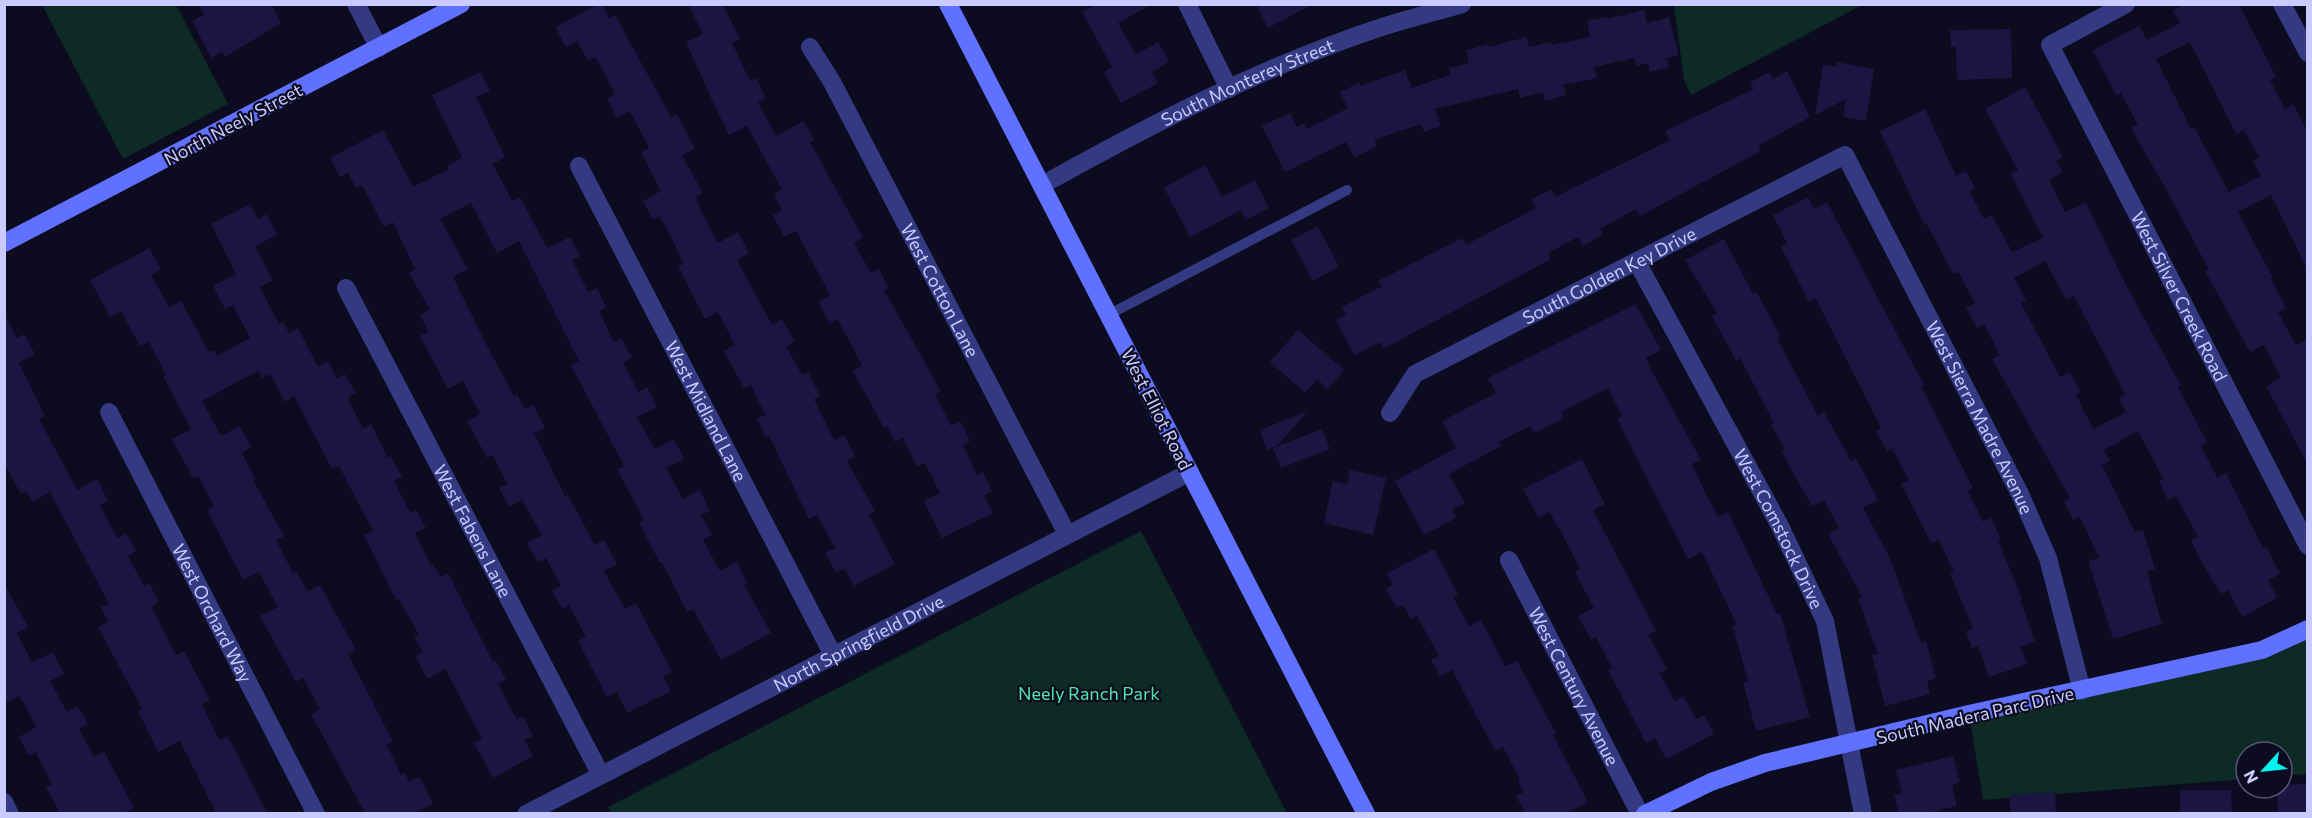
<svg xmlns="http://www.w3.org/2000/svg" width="2312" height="818" viewBox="0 0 2312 818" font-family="Commissioner,sans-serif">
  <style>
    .green { fill: #0e2a25 }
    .building { fill: #1a1641; fill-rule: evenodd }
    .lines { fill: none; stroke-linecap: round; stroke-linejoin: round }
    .lane { stroke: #333a81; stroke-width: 10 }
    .street { stroke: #333a81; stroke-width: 18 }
    .secondary { stroke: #6070ff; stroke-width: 18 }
    .labels { text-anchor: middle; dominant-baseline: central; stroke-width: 4.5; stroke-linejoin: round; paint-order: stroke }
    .street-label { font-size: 18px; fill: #c9caff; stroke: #0c0b1f }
    .park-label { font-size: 18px; fill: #4fe5ad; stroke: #0c0b1f }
  </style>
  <rect width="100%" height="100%" fill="#0c0b1f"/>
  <g class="green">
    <path d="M42 5H176L228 104 123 159Z"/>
    <path d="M1674 5V4L1862 5 1691 95 1684 80Z"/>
    <path d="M1141 531 1287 813H611L608 807Z"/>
    <path d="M2307 629V774L2282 776V752H2246V779L1983 800 1969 714 2082 691Z"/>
  </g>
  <g class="building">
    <path d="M199 4H271L281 23 225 57 222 52 211 58 192 21 204 15Z"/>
    <path d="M599 4H602L609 18 615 15 671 117 677 114 695 149 682 155 703 193 696 197 702 213 718 243 738 232 749 253 737 260 772 325 782 319 795 341 786 346 802 375 808 372 820 396 814 399 834 440 845 435 855 457 847 461 875 511 869 515 895 564 854 586 845 569 836 573 825 553 835 548 817 515 809 519 769 436 766 437 757 419 765 415 751 385 744 388 724 351 735 345 718 312 705 319 678 266 683 264 675 245 660 216 653 220 643 201 661 191 641 152 649 148 630 111 617 118 607 99 615 94 596 57 588 61 577 41 566 47 555 27Z"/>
    <path d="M688 4H723L740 39 732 43 750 81 756 78 766 98 758 102 776 136 804 121 814 140 810 142 863 238 854 243 871 273 879 269 889 288 884 290 941 391 935 394 951 426 960 421 970 441 963 445 977 475 983 472 992 491 984 495 993 513 942 538 924 501 940 493 925 463 917 467 903 438 895 442 887 426 884 428 853 371 862 366 851 344 837 319 830 324 818 302 830 295 796 231 784 237 773 215 782 210 774 194 782 190 747 126 729 135 712 100 686 42 703 34Z"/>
    <path d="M1097 4H1152L1118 23 1136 55 1158 42 1169 62 1152 72 1158 83 1121 103 1104 72 1112 67 1082 12Z"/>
    <path d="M1256 4H1313L1268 28Z"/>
    <path d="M2184 4H2239L2276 77 2270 80 2285 109 2293 104 2307 131V269L2271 195 2238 212 2273 278 2271 279 2286 308 2278 312 2296 345 2307 339V463L2266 386 2281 378 2264 345 2250 352 2205 271 2209 270 2171 198 2131 128 2138 125 2121 93 2116 95 2093 50 2139 26 2147 40 2180 23 2173 10ZM2190 42 2236 134 2244 130 2259 158 2253 161 2261 176 2229 192 2194 127 2191 129 2156 59Z"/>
    <path d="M1644 10 1647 23 1669 17 1679 55 1667 58 1669 67 1650 72 1648 63 1636 66 1634 58 1594 67 1597 78 1563 85 1566 95 1545 101 1543 92 1520 98 1518 89 1435 109 1441 126 1424 132 1421 124 1374 140 1377 146 1354 158 1346 142 1285 172 1262 126 1290 113 1297 127 1304 123 1307 129 1348 108 1340 92 1359 83 1361 86 1405 70 1411 88 1450 75 1449 68 1469 63 1466 50 1488 44 1489 47 1526 37 1529 47 1551 42 1552 45 1590 37 1587 21 1607 17V19Z"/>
    <path d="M2011 29 2012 78 1957 80 1956 47H1951L1950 30Z"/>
    <path d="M1837 62 1874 69 1866 121 1843 117 1846 99 1815 115 1823 65 1836 67Z"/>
    <path d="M1787 71 1810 117 1758 146 1761 151 1640 216 1636 209 1600 229 1603 235 1583 246 1578 237 1548 253 1551 259 1383 349 1380 342 1354 355 1336 320 1346 315 1342 307 1382 286 1378 281 1462 238 1466 245 1479 238 1536 208 1532 199 1551 189 1555 197 1670 140 1665 131 1754 89 1750 82 1769 72 1773 79Z"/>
    <path d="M481 72 490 91 476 97 505 157 493 164 512 201 520 197 547 248 570 237 580 256 572 260 588 292 597 288 606 307 599 311 614 342 621 338 632 358 623 362 638 392 647 387 657 407 637 417 655 449 674 439 684 459 666 468 683 499 700 490 710 511 701 515 712 535 703 540 720 571 737 562 747 583 744 584 771 633 721 660 693 609 687 612 662 562 660 563 639 523 644 520 617 469 624 466 571 365 579 361 519 241 497 253 471 203 440 219 468 269 453 277 486 344 514 396 517 394 525 409 533 405 545 428 534 433 565 496 568 495 595 545 604 540 617 564 604 571 625 609 636 603 672 672 663 676 671 691 627 713 617 692 607 697 578 641 586 637 569 605 562 609 552 591 561 586 546 558 538 562 527 543 542 535 522 500 509 507 499 488 507 484 493 455 487 458 467 421 480 414 463 381 448 389 420 336 428 332 420 315 430 310 409 273 415 269 393 222 384 227 362 185 356 188 348 173 340 177 330 158 383 130 413 187 449 169 447 166 462 158 432 95Z"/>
    <path d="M2025 87 2063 157 2056 161 2063 172 2049 180 2065 212 2086 203 2125 283 2181 386 2178 387 2207 442 2201 446 2217 477 2226 473 2263 548 2266 546 2280 574 2268 580 2277 598 2242 617 2228 590 2221 594 2201 561 2191 540 2198 537 2176 496 2168 500 2159 481 2163 479 2138 431 2104 450 2110 461 2102 465 2135 532 2143 530 2155 569 2147 571 2162 624 2113 639 2088 561 2099 558 2080 517 2073 520 2064 501 2070 498 1992 359 2000 355 1984 324 1977 328 1966 308 1975 303 1958 272 1953 274 1926 223 1924 224 1880 131 1925 109 1956 176 1966 171 1975 188 1969 191 1984 219 1992 215 2012 252 2043 238 2011 174 2018 170 1985 109ZM2045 261 2066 300 2074 296 2125 394 2119 398 2126 412 2093 429 2076 395 2081 392 2070 372 2060 377 2021 303 2026 300 2014 278Z"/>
    <path d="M1205 165 1222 197 1255 180 1269 208 1246 220 1241 210 1190 237 1164 188Z"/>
    <path d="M1808 197 1814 209 1827 202 1924 385 1921 386 1973 488 1968 491 1983 522 1991 518 2001 539 1998 540 2022 599H2020L2035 641 2020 647 2027 664 1989 677 1978 646 1972 648 1966 631 1973 629 1950 573 1954 572 1939 540 1931 543 1901 484 1909 480 1892 448 1887 451 1876 431 1881 428 1816 299 1809 302 1781 247 1787 243 1773 215Z"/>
    <path d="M250 204 258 219 267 214 277 235 255 246 273 280 260 287 279 324 283 322 289 333 298 328 318 367 328 361 337 378 345 374 356 393 348 398 363 429 371 424 388 458 391 456 402 477 394 481 410 513 416 510 426 528 415 533 431 565 433 564 441 577 448 573 493 662 496 661 506 680 498 684 517 720 523 716 533 736 525 740 533 756 493 778 474 743 482 739 445 669 427 679 415 656 423 652 414 637 419 635 399 599 396 600 364 535 373 531 339 466 332 469 294 396 285 402 270 374 262 378 258 371 202 401 221 436 240 426 251 447 242 453 255 479 253 480 284 536 276 540 293 573 296 571 308 591 320 585 356 650 348 654 393 742 387 745 401 775 405 773 409 782 420 777 433 804 414 813H365L311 714 320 709 303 678 296 682 260 616 278 607 259 572 243 580 207 510 214 506 198 476 193 478 172 439 191 429 163 376 166 375 149 342 140 346 121 311 110 317 90 280 149 248 161 270 151 275 169 307 181 301 209 352 214 350 217 356 250 338 233 305 225 309 213 286 236 274 211 224Z"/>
    <path d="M1318 226 1339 267 1313 281 1291 240Z"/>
    <path d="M1724 239 1753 294 1757 292 1780 336 1777 338 1818 416 1824 412 1851 461 1856 458 1878 500 1863 508 1890 558 1921 643 1926 641 1936 678 1927 681 1930 694 1885 706 1872 655 1878 654 1858 598 1862 597 1828 534 1839 528 1824 500 1812 506 1792 471 1782 452 1785 450 1771 425 1774 423 1740 358 1736 361 1712 316 1717 313 1685 260Z"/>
    <path d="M1636 304 1661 350 1646 358 1649 366 1701 460 1692 464 1704 490 1718 517 1728 512 1777 614 1780 613 1810 717 1756 731 1743 682 1748 681 1733 626 1737 625 1702 552 1688 559 1617 419 1622 416 1608 388 1561 412 1564 418 1534 433 1530 426 1499 442 1501 446 1449 474 1465 503 1452 510 1456 518 1424 535 1395 481 1456 448 1442 421 1496 393 1488 378Z"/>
    <path d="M4 314 17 338 24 334 35 354 19 363 45 416 39 419 77 490 97 479 108 501 100 505 117 538 126 533 136 551 128 556 144 586 149 583 159 602 151 606 164 632 176 655 184 651 210 700 202 704 219 740 228 736 267 813H216L180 741 158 752 138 711 142 709 98 627 108 622 101 607 109 604 50 492 32 502 26 491 21 494 4 463Z"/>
    <path d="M1298 330 1344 370 1328 389 1317 379 1305 393 1270 362Z"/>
    <path d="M1308 411 1277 446 1267 450 1260 430Z"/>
    <path d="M1322 429 1330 449 1281 468 1273 448Z"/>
    <path d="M1582 459 1605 504 1593 510 1656 631 1648 635 1667 669 1659 673 1675 701 1684 696 1696 719 1704 715 1714 734 1666 759 1655 738 1646 743 1608 670 1612 668 1596 637 1591 640 1578 616 1594 608 1575 572 1580 569 1559 528 1549 512 1538 517 1523 489Z"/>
    <path d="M1350 470 1386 478 1373 535 1324 523 1333 481 1347 484Z"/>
    <path d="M1434 549 1458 594 1453 597 1469 626 1481 620 1505 666 1517 661 1556 733 1553 735 1588 802 1566 813H1525L1516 796 1524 792 1518 781 1520 780 1503 747 1495 751 1452 670 1440 676 1431 660 1439 656 1417 616 1411 619 1403 605 1396 608 1386 589 1393 585 1387 573Z"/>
    <path d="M4 583 28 627 17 633 32 662 53 652 64 674 50 681 67 712 78 706 88 724 79 729 94 757 104 751 134 808 125 813H60L46 787 52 784 36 752 29 756 19 737 36 727 20 696 4 703Z"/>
    <path d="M1953 756 1960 782 1952 785 1957 806 1927 813H1899L1894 795 1902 793 1896 770Z"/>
    <path d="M2307 784V813H2278L2277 788H2282V785Z"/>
    <path d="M2180 790H2231L2232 813H2180Z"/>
    <path d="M2055 792 2056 813H2011L2009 795Z"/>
  </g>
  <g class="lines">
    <path class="lane" d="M1108 315 1347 190"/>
    <g class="street">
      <path d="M356 4 379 48"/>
      <path d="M1187 4 1229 89"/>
      <path id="s1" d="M2126 4 2050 45 2308 546"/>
      <path d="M2282 4 2308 53"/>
      <path id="s2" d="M810 47 832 82 1067 534"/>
      <path id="s3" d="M579 166 833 655"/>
      <path id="s4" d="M1042 185C1150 125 1261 67 1379 28 1406 19 1435 12 1462 4"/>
      <path id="s5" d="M1637 262 1780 526 1825 621 1863 814"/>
      <path id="s6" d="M346 288 601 775"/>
      <path id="s7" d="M109 412 316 814"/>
      <path id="s8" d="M1390 413 1415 374 1845 155 2020 494 2048 558 2082 691"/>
      <path id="s9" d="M1509 560 1640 814"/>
      <path d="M4 802 10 814"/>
      <path id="s10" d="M526 814 1190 472"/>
    </g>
    <g class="secondary">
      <path d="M948 4 1366 814"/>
      <path d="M4 243 461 4"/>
      <path d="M1645 814 1711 782 1765 763 1969 714 2262 650 2308 629"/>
    </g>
  </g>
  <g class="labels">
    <g class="street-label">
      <text stroke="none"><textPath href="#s4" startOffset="230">South Monterey Street</textPath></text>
      <text transform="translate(233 124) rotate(-28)">North Neely Street</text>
      <text stroke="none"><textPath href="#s8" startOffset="264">South Golden Key Drive</textPath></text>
      <text stroke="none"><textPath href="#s2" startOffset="276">West Cotton Lane</textPath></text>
      <text stroke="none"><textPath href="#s1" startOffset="369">West Silver Creek Road</textPath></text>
      <text transform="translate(1157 409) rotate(63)">West Elliot Road</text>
      <text stroke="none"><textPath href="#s3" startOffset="276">West Midland Lane</textPath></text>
      <text stroke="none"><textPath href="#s8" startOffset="824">West Sierra Madre Avenue</textPath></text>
      <text stroke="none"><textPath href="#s5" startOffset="302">West Comstock Drive</textPath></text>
      <text stroke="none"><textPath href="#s6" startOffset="274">West Fabens Lane</textPath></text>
      <text stroke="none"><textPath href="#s7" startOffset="226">West Orchard Way</textPath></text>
      <text stroke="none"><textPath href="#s10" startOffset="374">North Springfield Drive</textPath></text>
      <text stroke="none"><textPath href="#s9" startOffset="142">West Century Avenue</textPath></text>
      <text transform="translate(1975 715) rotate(-13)">South Madera Parc Drive</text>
    </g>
    <g class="park-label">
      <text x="1089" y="693">Neely Ranch Park</text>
    </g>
  </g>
  <rect width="2312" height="818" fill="none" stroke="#c9caff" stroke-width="12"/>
  <g transform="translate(2264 770) rotate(243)"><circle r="28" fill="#0c0b1f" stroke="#585779" stroke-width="1.5"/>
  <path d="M0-4.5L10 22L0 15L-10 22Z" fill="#00f4ef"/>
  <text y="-9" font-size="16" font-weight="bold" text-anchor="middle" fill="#c9caff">N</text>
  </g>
</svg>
